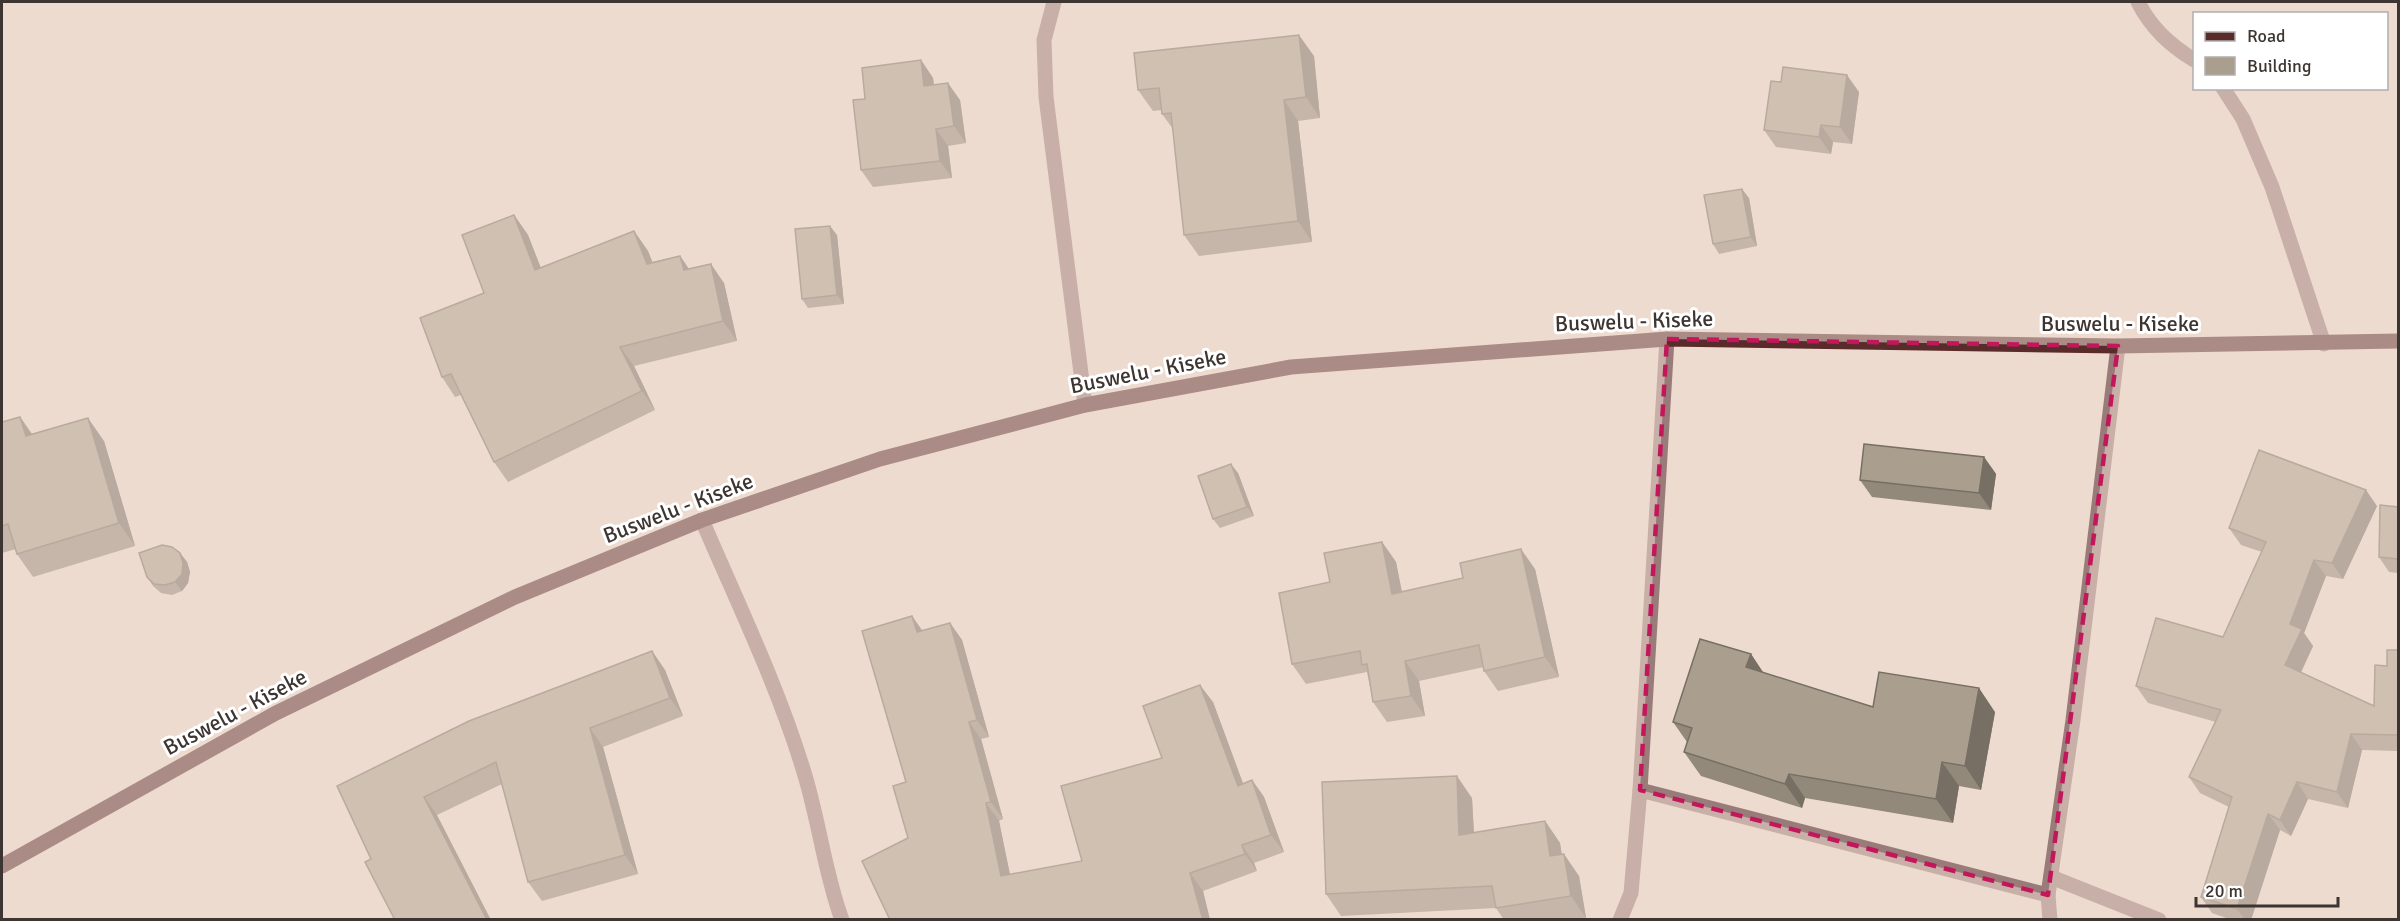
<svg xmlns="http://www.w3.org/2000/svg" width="2400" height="921" viewBox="0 0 2400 921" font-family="Signika,sans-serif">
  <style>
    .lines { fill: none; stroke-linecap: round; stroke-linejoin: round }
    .minor { stroke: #997c7a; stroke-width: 15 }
    .major { stroke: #5a2b2b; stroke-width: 15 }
    .wall { fill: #92897b }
    .shaded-wall { fill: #776f64 }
    .building { fill: #aa9f8f; stroke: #776f64; stroke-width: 1.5 }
    .marked { fill: none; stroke: #c2185b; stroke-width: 4.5; stroke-dasharray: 12 8; stroke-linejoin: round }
    .labels { text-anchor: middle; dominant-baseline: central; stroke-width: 6; stroke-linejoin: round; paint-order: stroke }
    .street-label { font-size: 22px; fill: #3d3531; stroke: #fff }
  </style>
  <rect width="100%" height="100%" fill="#eedbd0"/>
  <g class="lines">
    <g class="minor">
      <path d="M1054 2 1044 40 1046 97 1085 405"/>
      <path d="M2138 2C2151 28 2170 45 2194 60"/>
      <path d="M2223 88 2243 119 2272 187 2324 344"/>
      <path d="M702 520C737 602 777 684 803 769 819 819 824 871 842 920"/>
      <path d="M1640 790 2048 895"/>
      <path d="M2051 877 2159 920"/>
      <path d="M1620 920 1631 893 1640 790 1667 339"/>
      <path d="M2050 920 2048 895 2073 720 2118 346"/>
    </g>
    <path class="major" d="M2 866 276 713 515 597 702 520 880 459 1085 405 1291 367 1667 339 2118 346 2398 341"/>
  </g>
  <g class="wall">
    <path d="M1314 56 1320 118 1298 121 1312 242 1199 256 1184 235 1173 129 1162 114V110L1153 111 1138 90Z"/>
    <path d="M921 60 933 78 934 85 960 100 966 143 948 146 952 178 873 187 861 170 865 99Z"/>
    <path d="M1859 92 1852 144 1833 142 1831 154 1776 147 1764 130Z"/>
    <path d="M1749 198 1757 246 1719 254 1713 244Z"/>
    <path d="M514 215 528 235 541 268 634 231 648 251 652 262 680 256 689 269 724 283 737 341 634 366 655 410 508 482 494 462 461 395 455 397 442 377 484 293Z"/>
    <path d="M837 235 844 304 808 308 802 299Z"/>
    <path d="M20 417 32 434 104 441 135 546 33 577 17 554 16 549 2 553V422Z"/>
    <path d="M1984 457 1996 474 1991 510 1872 497 1860 480Z"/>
    <path d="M1238 473 1254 516 1220 528 1213 519Z"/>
    <path d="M2377 506 2343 579 2326 576 2304 633 2313 646 2301 672 2374 706 2387 666 2398 650V751L2362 750 2348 808 2308 799 2291 836 2280 830 2251 920H2232L2212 913 2201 897 2229 807 2200 793 2189 777 2216 722 2148 703 2136 686 2223 637 2262 552 2241 545 2229 528Z"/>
    <path d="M2398 507V573L2389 572 2379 557Z"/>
    <path d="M1382 542 1396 562 1402 592 1535 569 1559 677 1498 691 1484 671V667L1419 681 1425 716 1387 722 1373 702 1367 672 1306 684 1292 664 1330 582Z"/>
    <path d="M180 553 187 562 190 572 188 583 182 591 172 595 161 593 153 586 147 577Z"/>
    <path d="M912 616 922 631 950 623 962 640 989 737 981 739 1003 819 999 821 1010 875 1082 861 1162 758 1213 702 1243 783 1252 780 1264 797 1284 852 1254 863 1257 871 1203 891 1210 920H890L908 838 906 782Z"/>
    <path d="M652 651 665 670 683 716 603 747 638 874 542 901 528 882 502 784 437 815 371 859 337 786Z"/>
    <path d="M1751 654 1763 673 1873 707 1995 712 1981 790 1959 786 1953 823 1805 798 1802 808 1701 776 1684 752 1687 742 1673 722Z"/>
    <path d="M1472 798 1474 833 1545 821 1560 843 1562 855 1579 876 1586 918 1575 920H1504L1496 908 1341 916 1326 894Z"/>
  </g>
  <g class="shaded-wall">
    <path d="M1299 35 1314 56 1320 118 1306 97Z"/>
    <path d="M921 60 933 78 936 103 924 86Z"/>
    <path d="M1847 75 1859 92 1852 144 1840 127Z"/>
    <path d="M948 83 960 100 966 143 954 126Z"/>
    <path d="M1284 100 1298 121 1312 242 1298 221Z"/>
    <path d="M1821 125 1833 142 1831 154 1819 137Z"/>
    <path d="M936 129 948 146 952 178 940 161Z"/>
    <path d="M1742 189 1749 198 1757 246 1751 237Z"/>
    <path d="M514 215 528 235 549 290 535 270Z"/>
    <path d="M830 226 837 235 844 304 837 295Z"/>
    <path d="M634 231 648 251 661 283 647 264Z"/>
    <path d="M680 256 693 275 684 270Z"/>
    <path d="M711 264 724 283 737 341 723 321Z"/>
    <path d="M620 347 634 366 655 410 642 391Z"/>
    <path d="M20 417 36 440 26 436Z"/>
    <path d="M88 418 104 441 135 546 119 523Z"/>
    <path d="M1984 457 1996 474 1991 510 1979 493Z"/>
    <path d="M1231 464 1238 473 1254 516 1247 507Z"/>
    <path d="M2366 490 2377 506 2343 579 2332 563Z"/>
    <path d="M1382 542 1396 562 1406 614 1392 594Z"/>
    <path d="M1521 549 1535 569 1559 677 1545 657Z"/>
    <path d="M180 553 187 562 190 572 188 583 182 591 175 582Z"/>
    <path d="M2314 560 2326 576 2304 633 2313 646 2297 681 2285 665 2290 624Z"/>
    <path d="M912 616 924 633 917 632Z"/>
    <path d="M950 623 962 640 989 737 977 720Z"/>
    <path d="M652 651 665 670 683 716 670 698Z"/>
    <path d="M1751 654 1767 678 1746 667Z"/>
    <path d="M1405 661 1419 681 1425 716 1411 696Z"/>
    <path d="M1200 685 1213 702 1250 803 1238 786Z"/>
    <path d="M1979 688 1995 712 1981 790 1965 766Z"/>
    <path d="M969 722 981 739 1003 819 991 802Z"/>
    <path d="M590 728 603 747 638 874 625 855Z"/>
    <path d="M2351 734 2362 750 2348 808 2337 792Z"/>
    <path d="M1942 762 1959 786 1953 823 1936 799Z"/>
    <path d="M1789 774 1805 798 1802 808 1785 784Z"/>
    <path d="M1457 776 1472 798 1475 857 1459 835Z"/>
    <path d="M1252 780 1264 797 1284 852 1271 835Z"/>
    <path d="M2297 782 2308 799 2291 836 2280 820Z"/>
    <path d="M424 797 437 815 491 920H487Z"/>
    <path d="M986 803 999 821 1014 894 1001 876Z"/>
    <path d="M2268 814 2280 830 2251 920H2245L2237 909Z"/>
    <path d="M1545 821 1560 843 1565 878 1550 856Z"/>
    <path d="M1242 845 1254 863 1257 871 1245 854Z"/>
    <path d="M1564 854 1579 876 1586 918 1571 896Z"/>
    <path d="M1190 873 1203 891 1210 920H1203Z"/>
  </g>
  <g class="building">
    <path d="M1299 35 1306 97 1284 100 1298 221 1184 235 1171 113 1162 114 1159 88 1138 90 1134 53Z"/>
    <path d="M921 60 924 86 948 83 954 126 936 129 940 161 861 170 853 100 865 99 862 68Z"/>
    <path d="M1783 67 1847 75 1840 127 1821 125 1819 137 1764 130 1771 81 1781 82Z"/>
    <path d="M1742 189 1751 237 1713 244 1704 195Z"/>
    <path d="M514 215 535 270 634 231 647 264 680 256 684 270 711 264 723 321 620 347 642 391 494 462 451 374 442 377 420 318 484 293 462 235Z"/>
    <path d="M830 226 837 295 802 299 795 229Z"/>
    <path d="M20 417 26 436 88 418 119 523 17 554 8 524 2 526V422Z"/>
    <path d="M1864 444 1984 457 1979 493 1860 480Z"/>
    <path d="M2259 450 2366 490 2332 563 2314 560 2290 624 2302 629 2285 665 2374 706 2375 665 2387 666V650H2398V735L2351 734 2337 792 2297 782 2280 820 2268 814 2237 909 2201 897 2232 797 2189 777 2221 710 2136 686 2156 618 2223 637 2266 542 2229 528Z"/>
    <path d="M1231 464 1247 507 1213 519 1198 476Z"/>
    <path d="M2380 505 2398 507V559L2379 557Z"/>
    <path d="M1382 542 1392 594 1463 578 1460 563 1521 549 1545 657 1484 671 1479 645 1405 661 1411 696 1373 702 1367 664 1362 665 1360 651 1292 664 1279 593 1330 582 1324 553Z"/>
    <path d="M162 545 172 547 180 553 183 563 182 574 175 582 165 585 154 584 147 577 139 553Z"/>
    <path d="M912 616 917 632 950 623 977 720 969 722 991 802 986 803 1001 876 1082 861 1061 786 1162 758 1143 706 1200 685 1238 786 1252 780 1271 835 1242 845 1245 854 1190 873 1203 920H890L862 861 908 838 893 786 906 782 862 631Z"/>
    <path d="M1700 639 1751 654 1746 667 1873 707 1879 672 1979 688 1965 766 1942 762 1936 799 1789 774 1785 784 1684 752 1692 728 1673 722Z"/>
    <path d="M652 651 670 698 590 728 625 855 528 882 496 762 424 797 487 920H395L365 862 371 859 337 786 469 721Z"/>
    <path d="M1457 776 1459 835 1545 821 1550 856 1564 854 1571 896 1496 908 1492 886 1326 894 1322 782Z"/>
  </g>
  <path d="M0 0H2400V921H0ZM1667 339 2118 346 2048 895 1640 790Z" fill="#eedbd0" fill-opacity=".55" fill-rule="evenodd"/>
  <path class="marked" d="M1667 339 2118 346 2048 895 1640 790Z"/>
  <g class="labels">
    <g class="street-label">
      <text transform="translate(1634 321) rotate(-2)">Buswelu - Kiseke</text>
      <text x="2120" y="323">Buswelu - Kiseke</text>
      <text transform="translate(1148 371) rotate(-11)">Buswelu - Kiseke</text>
      <text transform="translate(678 508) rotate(-21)">Buswelu - Kiseke</text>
      <text transform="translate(235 712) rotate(-28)">Buswelu - Kiseke</text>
    </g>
  </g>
  <rect width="2400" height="921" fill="none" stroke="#3d3531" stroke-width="6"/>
  <rect x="2193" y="12" width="195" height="78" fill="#ffffff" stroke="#b1aead" stroke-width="1.5"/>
  <rect x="2205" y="32" width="30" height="9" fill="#5a2b2b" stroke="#b1aead" stroke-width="1.5"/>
  <text x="2247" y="42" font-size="18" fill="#3d3531">Road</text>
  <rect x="2205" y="57" width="30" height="18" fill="#aa9f8f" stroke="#b1aead" stroke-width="1.5"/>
  <text x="2247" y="72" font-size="18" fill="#3d3531">Building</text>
  <path d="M2196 897v9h142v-9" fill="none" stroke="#3d3531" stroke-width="3"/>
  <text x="2205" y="897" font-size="18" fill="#3d3531" stroke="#ffffff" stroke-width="4.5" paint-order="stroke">20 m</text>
</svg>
